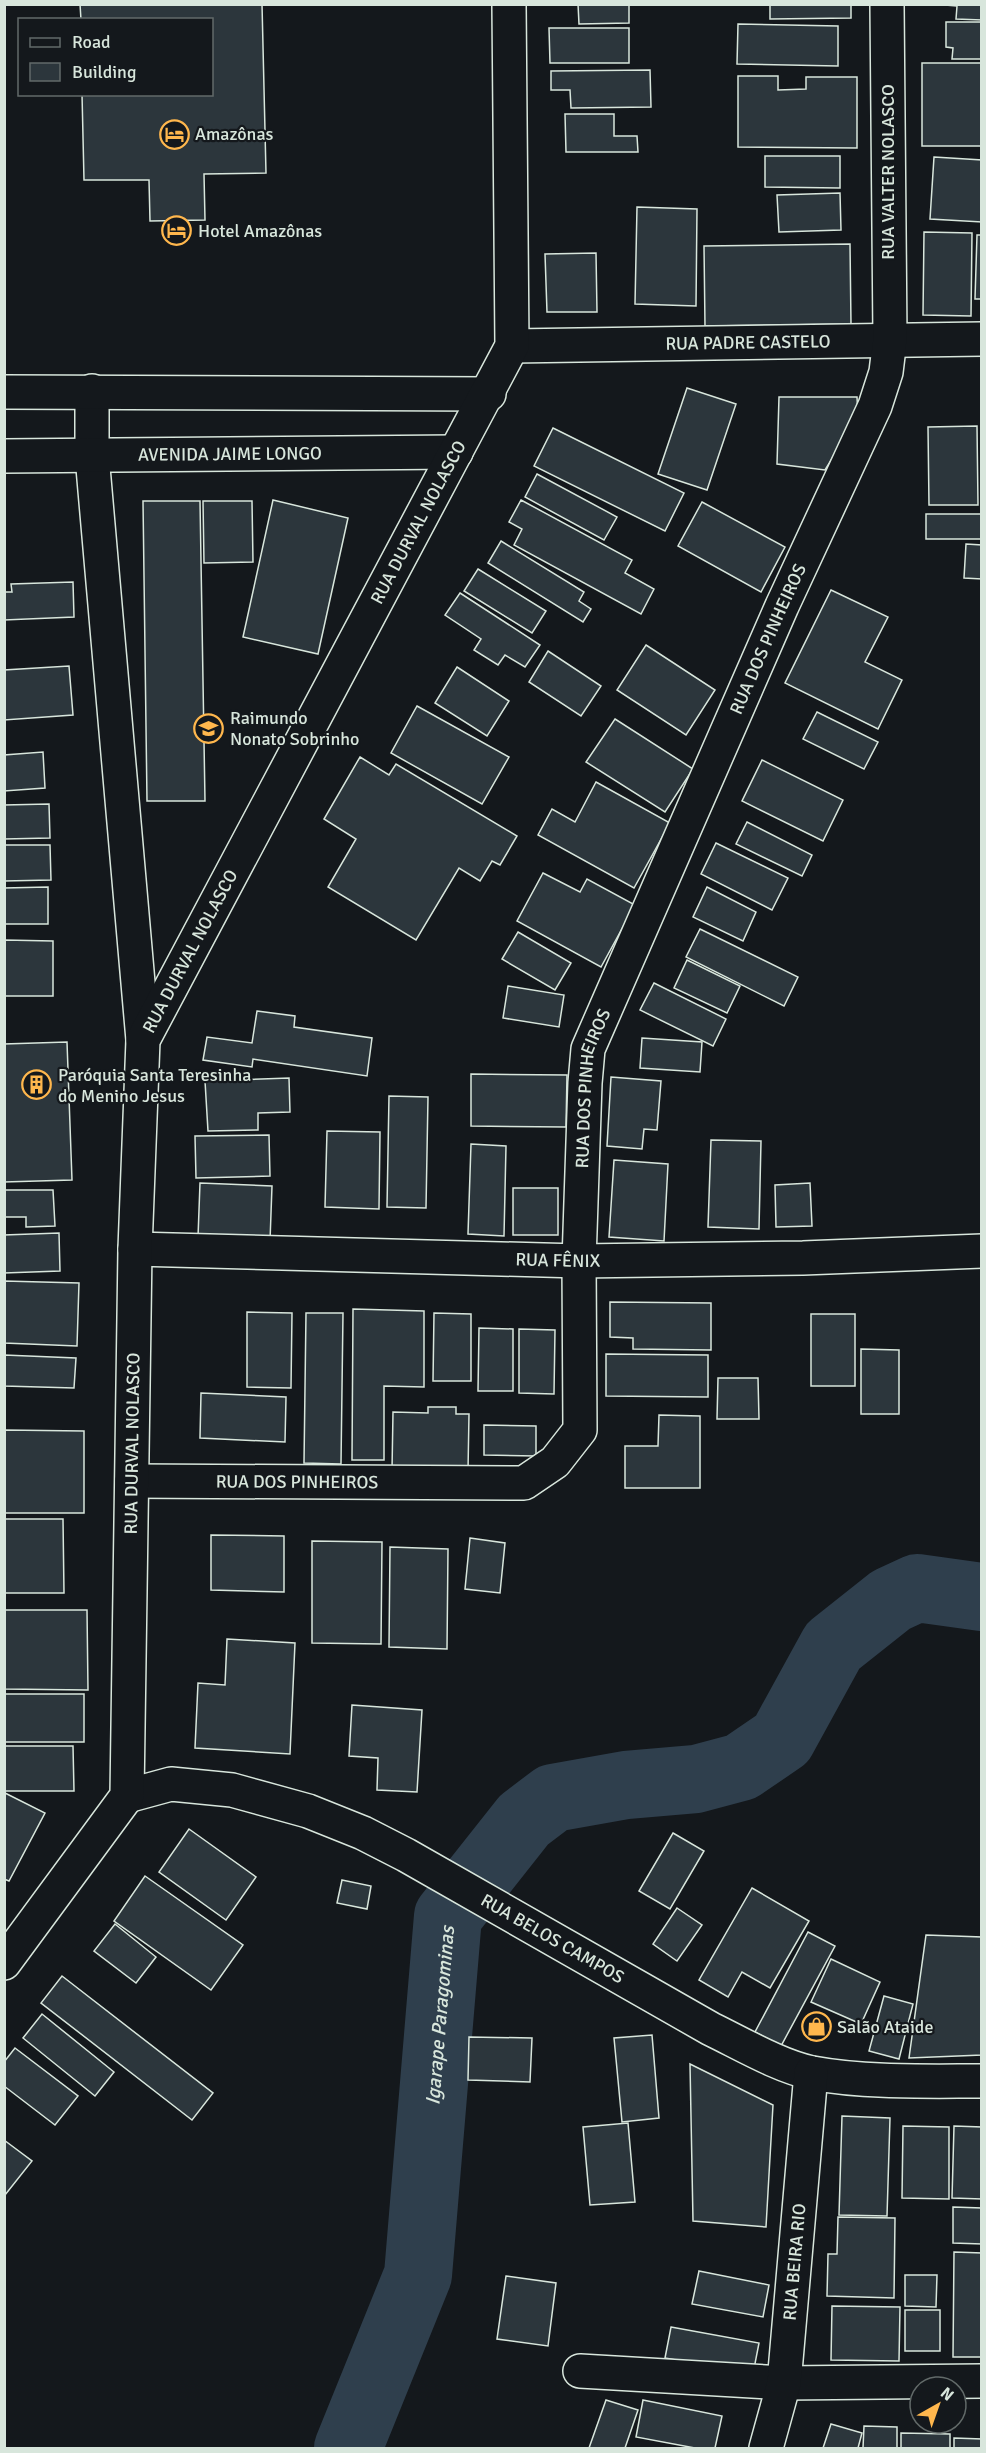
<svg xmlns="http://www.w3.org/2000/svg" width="986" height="2453" viewBox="0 0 986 2453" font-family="Signika,sans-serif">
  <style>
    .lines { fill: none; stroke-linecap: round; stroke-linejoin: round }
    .river { stroke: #2f3f4d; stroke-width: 68 }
    .building { fill: #2c363c; stroke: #d8e6dc; stroke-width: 1.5 }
    .minor-casing { stroke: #d8e6dc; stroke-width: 36 }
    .minor { stroke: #14181c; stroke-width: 33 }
    .labels { text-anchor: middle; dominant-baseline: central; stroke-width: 4.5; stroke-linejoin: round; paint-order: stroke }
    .poi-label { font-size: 18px; fill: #d8e6dc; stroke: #14181c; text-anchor: start }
    .street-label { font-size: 18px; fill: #d8e6dc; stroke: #14181c }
    .water-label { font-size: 20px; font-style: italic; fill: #d8e6dc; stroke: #14181c }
  </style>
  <rect width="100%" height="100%" fill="#14181c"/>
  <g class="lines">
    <path class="river" id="s1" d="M348 2448 418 2275 448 1916 524 1820 553 1798 626 1785 696 1779 741 1767 782 1739 833 1646 891 1600 917 1588 982 1597"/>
  </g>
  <g class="building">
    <path d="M80 4H262L266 173 204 174 205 220 150 221 149 180H84L82 94H212V20H81Z"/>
    <path d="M578 4H629V23L579 24Z"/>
    <path d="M770 4H851V18L770 19Z"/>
    <path d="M982 4V20L956 19 957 6 945 5Z"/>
    <path d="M946 22H982V59H952L953 48 946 47Z"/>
    <path d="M738 24 838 26V66L737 64Z"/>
    <path d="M549 28H629V63H550Z"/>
    <rect x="922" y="63" width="60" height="83"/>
    <path d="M650 70 651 107 571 108 570 90H551V71Z"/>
    <path d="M738 76H778V90L806 89V77H857V148L738 147Z"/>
    <path d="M565 114H614V136H637L638 152H566Z"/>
    <path d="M765 156H840V188L765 187Z"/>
    <path d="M934 157 982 160V222L930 219Z"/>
    <path d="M840 193 841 230 779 232 777 195Z"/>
    <path d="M637 207 697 209 696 306 635 304Z"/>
    <path d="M924 232 972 233 971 316 923 315Z"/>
    <path d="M977 235H982V299H975Z"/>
    <path d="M850 244 851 324 705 326 704 246Z"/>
    <path d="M596 253 597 312H547L545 254Z"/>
    <path d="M687 388 736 404 707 490 658 474Z"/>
    <path d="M779 397H857L858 417 825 470 777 464Z"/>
    <path d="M977 426 978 505H929L928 427Z"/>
    <path d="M553 428 684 493 665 531 534 466Z"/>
    <path d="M537 474 617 517 604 540 525 497Z"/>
    <path d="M273 500 348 518 318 654 243 637Z"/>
    <path d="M521 500 632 560 625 573 654 589 641 614 514 545 522 529 509 522Z"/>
    <path d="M143 501H200L205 801H147Z"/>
    <path d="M203 501H252L253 562 204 563Z"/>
    <path d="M702 502 785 547 761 592 678 546Z"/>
    <path d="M926 514H981L982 539H926Z"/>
    <path d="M501 541 584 592 579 601 591 609 583 622 488 563Z"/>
    <path d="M966 544 982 545V579L964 578Z"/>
    <path d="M478 569 546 611 532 633 464 591Z"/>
    <path d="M73 582 74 617 4 620V592H12L11 584Z"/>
    <path d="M831 590 888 617 865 662 902 680 878 729 785 683Z"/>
    <path d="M460 593 540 645 525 667 505 655 498 665 474 650 481 639 445 615Z"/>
    <path d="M646 645 715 690 686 735 617 690Z"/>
    <path d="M548 651 601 686 581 716 529 682Z"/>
    <path d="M69 666 73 715 4 720V670Z"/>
    <path d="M457 667 509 701 487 736 435 703Z"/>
    <path d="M417 706 509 757 482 804 391 753Z"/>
    <path d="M817 712 878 742 864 769 803 739Z"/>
    <path d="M615 719 693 769 665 812 586 762Z"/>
    <path d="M43 752 45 788 4 791V755Z"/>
    <path d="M360 757 389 775 396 764 517 836 500 865 492 861 480 881 459 868 416 940 328 887 356 839 324 819Z"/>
    <path d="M762 760 843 800 823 841 742 801Z"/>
    <path d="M596 782 670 823 634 888 538 835 552 809 575 822Z"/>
    <path d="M49 804 50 838 4 839V805Z"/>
    <path d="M747 822 812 855 802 876 736 844Z"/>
    <path d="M716 843 788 878 772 910 701 874Z"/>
    <path d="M4 845H50L51 880 4 881Z"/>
    <path d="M543 873 580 892 587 879 635 905 601 967 517 921Z"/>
    <path d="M48 887V924H4V888Z"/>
    <path d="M707 887 756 912 743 941 693 917Z"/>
    <path d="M700 929 798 977 784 1006 686 957Z"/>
    <path d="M518 932 571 963 555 990 502 959Z"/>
    <path d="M4 940 53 941V996H4Z"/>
    <path d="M687 960 740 986 727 1013 674 988Z"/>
    <path d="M654 983 726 1019 713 1046 640 1010Z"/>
    <path d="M508 986 564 995 559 1027 503 1018Z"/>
    <path d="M257 1011 295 1016 294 1027 372 1038 367 1076 253 1059 252 1067 203 1060 207 1037 252 1043Z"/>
    <path d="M642 1038 702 1042 700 1072 640 1068Z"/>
    <path d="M67 1042 72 1180 4 1182V1044Z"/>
    <path d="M471 1074 567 1075 566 1127 471 1126Z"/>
    <path d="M611 1077 661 1081 657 1130 644 1129 642 1149 607 1146Z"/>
    <path d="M289 1078 290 1112 258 1113V1130L208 1131 205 1081Z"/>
    <path d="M389 1096 428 1097 426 1208 387 1207Z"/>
    <path d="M327 1131 380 1132 379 1209 325 1207Z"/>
    <path d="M269 1135 270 1176 196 1178 195 1136Z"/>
    <path d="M711 1140 761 1141 759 1229 708 1227Z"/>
    <path d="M471 1144 506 1146 504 1236 468 1234Z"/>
    <path d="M614 1160 668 1164 664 1241 609 1237Z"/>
    <path d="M200 1183 272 1186 270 1241 198 1237Z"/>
    <path d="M810 1183 812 1226 776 1227 775 1185Z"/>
    <rect x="513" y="1188" width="45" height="47"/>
    <path d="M4 1190H53L55 1226 26 1227V1217H4Z"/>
    <path d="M59 1233 60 1271 4 1273V1235Z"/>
    <path d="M4 1281 79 1283 77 1346 4 1343Z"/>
    <path d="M610 1302 711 1303V1350L633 1349V1338L610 1337Z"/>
    <path d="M353 1309 424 1311V1387L384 1386V1460H352Z"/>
    <path d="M247 1312 292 1313 291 1388 247 1387Z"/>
    <path d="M306 1313H343L341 1464 304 1463Z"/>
    <path d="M434 1313 471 1314V1381H433Z"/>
    <rect x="811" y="1314" width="44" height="72"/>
    <path d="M479 1328 513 1329V1391H478Z"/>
    <path d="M519 1329 555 1330 554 1394 519 1393Z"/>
    <path d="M861 1349 899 1350V1414H861Z"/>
    <path d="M606 1354 708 1355V1397L606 1396Z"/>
    <path d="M4 1355 76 1358 74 1388 4 1386Z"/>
    <path d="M718 1378H758L759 1419H717Z"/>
    <path d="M201 1393 286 1397 285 1442 200 1438Z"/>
    <path d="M428 1407H456V1414H469L468 1471 392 1470 393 1412 428 1413Z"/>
    <path d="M659 1415 700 1416V1488H625V1446H658Z"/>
    <path d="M484 1425 536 1426V1456L484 1455Z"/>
    <path d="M4 1430 84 1431V1513H4Z"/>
    <path d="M4 1519H63L64 1593H4Z"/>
    <path d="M211 1535 284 1536V1592L211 1590Z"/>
    <path d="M470 1538 505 1543 500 1593 465 1589Z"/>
    <path d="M312 1541 382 1542 381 1644 312 1643Z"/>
    <path d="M390 1547 448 1549 447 1649 389 1647Z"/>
    <path d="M4 1610H87L88 1690 4 1689Z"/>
    <path d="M227 1639 295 1643 290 1754 195 1748 198 1683 225 1685Z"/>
    <rect x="4" y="1694" width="80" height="48"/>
    <path d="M352 1705 422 1710 417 1792 377 1790 378 1758 349 1756Z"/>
    <path d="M4 1746H73L74 1791H4Z"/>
    <path d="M5 1793 45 1813 9 1881 4 1879Z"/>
    <path d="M189 1829 256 1877 226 1920 159 1872Z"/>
    <path d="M673 1833 704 1851 670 1909 639 1891Z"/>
    <path d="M145 1876 243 1945 211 1990 114 1921Z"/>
    <path d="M342 1880 371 1886 367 1909 337 1903Z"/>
    <path d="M752 1888 809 1921 770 1988 742 1972 728 1997 699 1980Z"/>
    <path d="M677 1908 702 1925 677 1961 653 1944Z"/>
    <path d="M115 1924 156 1957 136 1983 94 1951Z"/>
    <path d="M808 1932 835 1946 781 2046 755 2032Z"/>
    <path d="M926 1935 982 1937V2055L909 2058Z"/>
    <path d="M831 1959 880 1982 861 2024 811 2002Z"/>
    <path d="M62 1976 213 2093 192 2120 41 2003Z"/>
    <path d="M884 1996 913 2004 899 2059 869 2051Z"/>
    <path d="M42 2014 114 2072 95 2096 23 2038Z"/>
    <path d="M652 2035 659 2118 622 2122 614 2038Z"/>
    <path d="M469 2037 532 2038 530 2082 468 2080Z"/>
    <path d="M15 2048 78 2096 55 2125 4 2086V2062Z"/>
    <path d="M690 2064 773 2105 766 2227 693 2221Z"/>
    <path d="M842 2116 890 2118 887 2216 839 2215Z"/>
    <path d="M628 2123 635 2202 590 2205 583 2127Z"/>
    <path d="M903 2126 949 2127V2199L902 2198Z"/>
    <path d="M954 2126 982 2127V2199L952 2198Z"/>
    <path d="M4 2140 32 2161 5 2195H4Z"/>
    <path d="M953 2207 982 2208V2244L953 2243Z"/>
    <path d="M838 2217 895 2218 894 2298 827 2296 828 2254H837Z"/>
    <path d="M954 2252 982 2253V2357H953Z"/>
    <path d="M699 2271 769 2285 763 2317 692 2304Z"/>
    <path d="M905 2275H937L936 2307 905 2306Z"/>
    <path d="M506 2276 556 2283 548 2346 497 2339Z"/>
    <path d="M832 2306 900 2307 899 2361 831 2360Z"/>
    <rect x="905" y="2310" width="35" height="41"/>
    <path d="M671 2327 759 2343 753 2374 665 2358Z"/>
    <path d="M606 2400 638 2410 625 2448H589Z"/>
    <path d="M643 2400 722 2416 715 2448H695L636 2437Z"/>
    <path d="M831 2424 862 2433 858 2448H823Z"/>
    <path d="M864 2426 897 2427V2448H863Z"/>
    <path d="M901 2433 950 2434V2448H901Z"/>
    <path d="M954 2438 982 2439V2448H954Z"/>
  </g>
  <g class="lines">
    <defs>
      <g id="minor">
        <path id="s2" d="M512 346 982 339"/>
        <path d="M92 391V456L143 1040"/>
        <path d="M4 392 489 394"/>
        <path id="s3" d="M4 456 456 452"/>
        <path id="s4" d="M135 1249 579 1261 803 1258 982 1251"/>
        <path id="s5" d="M132 1481 524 1483 555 1462 580 1430 579 1261 585 1083 588 1049 782 606 875 406 886 372 890 339 887 4"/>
        <path id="s6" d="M127 1796 171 1784 232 1790 308 1811 363 1833 406 1855 711 2029C742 2044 779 2066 812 2073 866 2083 927 2081 982 2081"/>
        <path id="s7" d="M4 1963 127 1796 135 1249 143 1040 512 346 509 4"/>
        <path d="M580 2371 784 2383 982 2381"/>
        <path id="s8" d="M766 2448 784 2383 811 2073"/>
      </g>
    </defs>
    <use href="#minor" class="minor-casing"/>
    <use href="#minor" class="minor"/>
  </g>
  <defs>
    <symbol id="hotel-ring" viewBox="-11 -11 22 22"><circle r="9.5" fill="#14181c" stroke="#ffb74d" stroke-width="1.5"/><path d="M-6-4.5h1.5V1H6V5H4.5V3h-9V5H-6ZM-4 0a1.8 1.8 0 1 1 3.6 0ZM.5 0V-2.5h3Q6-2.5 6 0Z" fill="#ffb74d"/></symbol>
    <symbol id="school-ring" viewBox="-11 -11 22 22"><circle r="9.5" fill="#14181c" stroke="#ffb74d" stroke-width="1.5"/><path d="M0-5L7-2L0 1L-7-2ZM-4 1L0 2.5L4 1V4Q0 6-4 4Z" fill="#ffb74d"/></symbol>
    <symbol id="building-ring" viewBox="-11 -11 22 22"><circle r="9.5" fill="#14181c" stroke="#ffb74d" stroke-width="1.5"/><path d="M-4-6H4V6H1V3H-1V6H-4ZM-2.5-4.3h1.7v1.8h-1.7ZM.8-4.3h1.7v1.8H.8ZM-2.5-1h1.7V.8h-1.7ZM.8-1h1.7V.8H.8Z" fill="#ffb74d"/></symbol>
    <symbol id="shop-ring" viewBox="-11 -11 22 22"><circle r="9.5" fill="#14181c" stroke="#ffb74d" stroke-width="1.5"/><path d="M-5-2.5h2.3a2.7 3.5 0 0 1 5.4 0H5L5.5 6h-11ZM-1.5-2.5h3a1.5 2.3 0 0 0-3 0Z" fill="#ffb74d"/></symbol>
  </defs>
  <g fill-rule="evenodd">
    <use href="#hotel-ring" x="158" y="118" width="33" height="33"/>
    <use href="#hotel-ring" x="160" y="214" width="33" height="33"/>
    <use href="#school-ring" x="192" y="712" width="33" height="33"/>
    <use href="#building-ring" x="20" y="1068" width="33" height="33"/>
    <use href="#shop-ring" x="800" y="2010" width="33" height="33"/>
  </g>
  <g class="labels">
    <g class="poi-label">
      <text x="195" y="134">Amazônas</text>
      <text x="198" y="231">Hotel Amazônas</text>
      <text x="230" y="718">Raimundo<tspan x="230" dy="21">Nonato Sobrinho</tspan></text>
      <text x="58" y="1075">Paróquia Santa Teresinha<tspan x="58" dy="21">do Menino Jesus</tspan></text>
      <text x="837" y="2027">Salão Ataide</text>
    </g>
    <g class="street-label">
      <text transform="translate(888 172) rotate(-90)">RUA VALTER NOLASCO</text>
      <text stroke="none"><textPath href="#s2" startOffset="236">RUA PADRE CASTELO</textPath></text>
      <text stroke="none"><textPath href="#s3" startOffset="226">AVENIDA JAIME LONGO</textPath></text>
      <text stroke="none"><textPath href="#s7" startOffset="1550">RUA DURVAL NOLASCO</textPath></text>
      <text stroke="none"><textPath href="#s5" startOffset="1299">RUA DOS PINHEIROS</textPath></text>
      <text stroke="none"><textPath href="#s7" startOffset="1064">RUA DURVAL NOLASCO</textPath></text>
      <text stroke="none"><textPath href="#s5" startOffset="813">RUA DOS PINHEIROS</textPath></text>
      <text stroke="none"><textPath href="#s4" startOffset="423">RUA FÊNIX</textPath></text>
      <text stroke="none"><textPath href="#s7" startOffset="560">RUA DURVAL NOLASCO</textPath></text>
      <text stroke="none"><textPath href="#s5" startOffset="165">RUA DOS PINHEIROS</textPath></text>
      <text stroke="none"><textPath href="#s6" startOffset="462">RUA BELOS CAMPOS</textPath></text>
      <text stroke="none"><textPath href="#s8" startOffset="189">RUA BEIRA RIO</textPath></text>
    </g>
    <g class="water-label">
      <text stroke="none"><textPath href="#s1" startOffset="447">Igarape Paragominas</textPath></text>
    </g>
  </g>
  <rect width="986" height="2453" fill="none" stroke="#d8e6dc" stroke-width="12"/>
  <rect x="18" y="18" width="195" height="78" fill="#14181c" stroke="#626a69" stroke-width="1.5"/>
  <rect x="30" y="38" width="30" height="9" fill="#14181c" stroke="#626a69" stroke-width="1.5"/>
  <text x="72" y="48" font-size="18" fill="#d8e6dc">Road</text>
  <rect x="30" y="63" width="30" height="18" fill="#2c363c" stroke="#626a69" stroke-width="1.5"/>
  <text x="72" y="78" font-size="18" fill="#d8e6dc">Building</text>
  <g transform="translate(938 2405) rotate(40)"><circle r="28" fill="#14181c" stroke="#626a69" stroke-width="1.5"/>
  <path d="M0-4.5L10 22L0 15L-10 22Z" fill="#ffb74d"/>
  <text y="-9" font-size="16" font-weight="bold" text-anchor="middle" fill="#d8e6dc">N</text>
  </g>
</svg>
